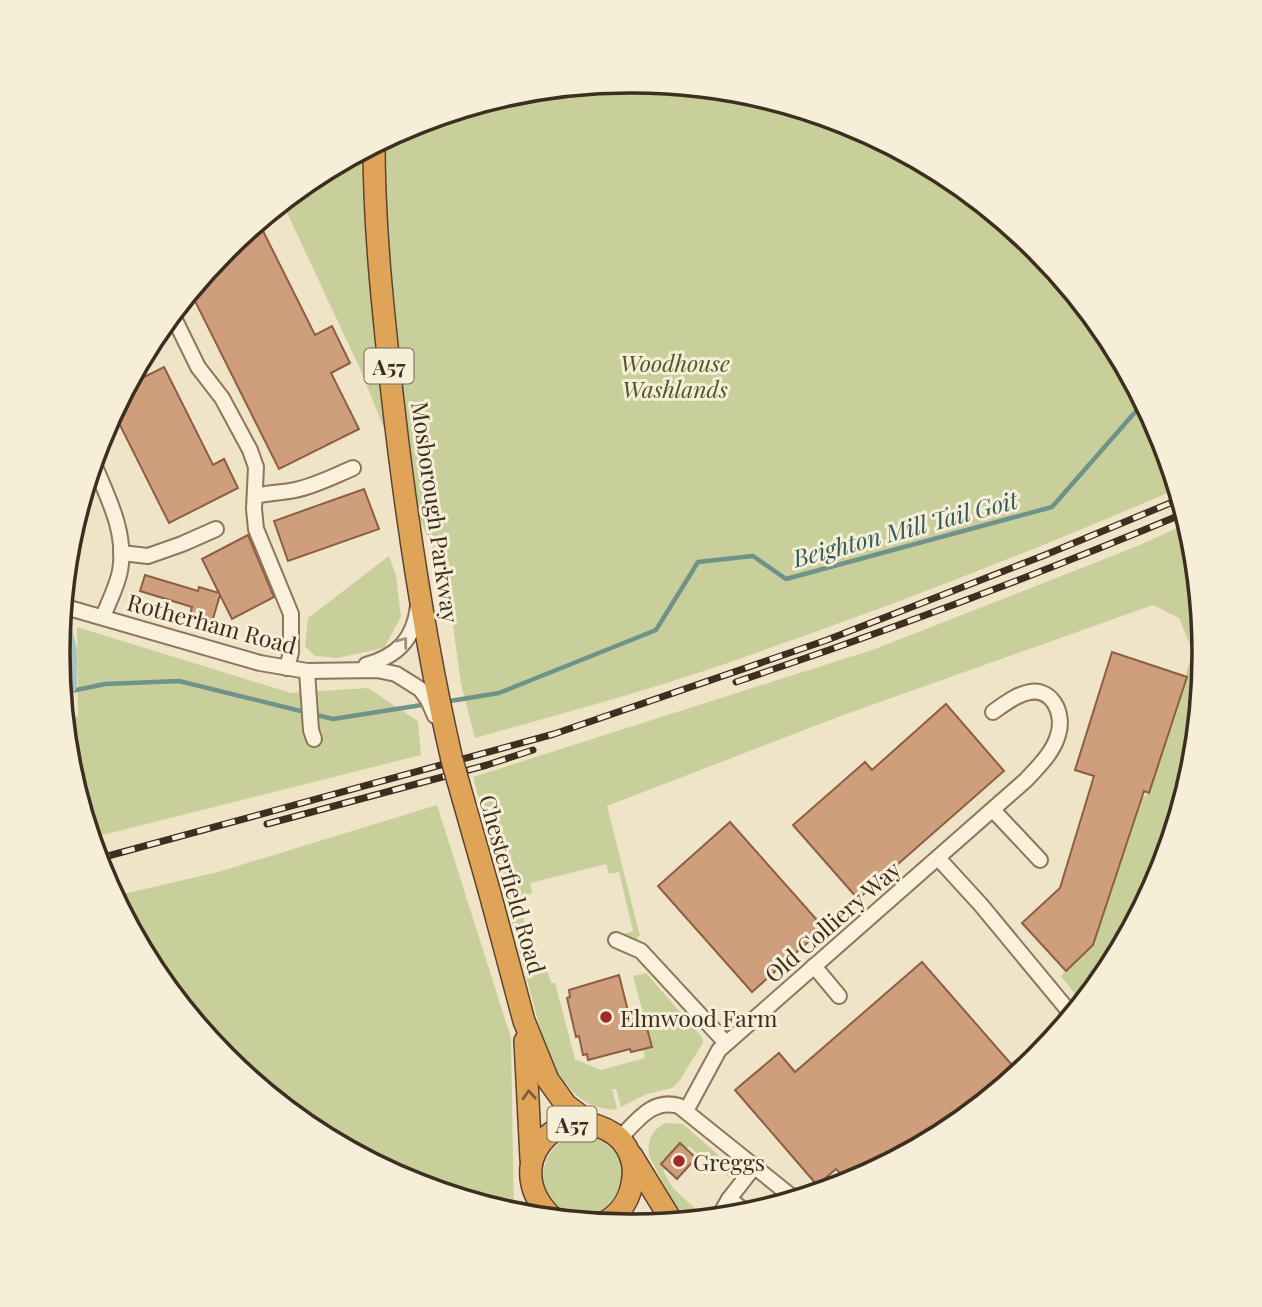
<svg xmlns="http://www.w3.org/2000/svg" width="1262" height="1307" viewBox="0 0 1262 1307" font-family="'Playfair Display',serif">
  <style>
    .green { fill: #c9cf9b }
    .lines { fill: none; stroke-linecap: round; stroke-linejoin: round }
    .stream { stroke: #6f938a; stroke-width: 4.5 }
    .river { stroke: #a9c4bc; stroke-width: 26 }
    .building { fill: #cf9f7d; stroke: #8d5f41; stroke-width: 2 }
    .minor-casing { stroke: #8d765c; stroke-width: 18 }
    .highway-casing { stroke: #5b4430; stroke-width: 24 }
    .minor { stroke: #faf1dc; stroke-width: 14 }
    .highway { stroke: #e0a458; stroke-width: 21 }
    .rail-casing { stroke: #3d2e20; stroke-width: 7 }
    .rail { stroke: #f7eed8; stroke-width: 4.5; stroke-dasharray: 13; stroke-linecap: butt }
    .highway-bridge-casing { stroke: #5b4430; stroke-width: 24; stroke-linecap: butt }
    .highway-bridge { stroke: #e0a458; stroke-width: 21 }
    .oneway { stroke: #9c907e }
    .oneway2 { stroke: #7e5d36 }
    .poi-dot { fill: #9e2a2b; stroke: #f7eed8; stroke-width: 2.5 }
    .labels { text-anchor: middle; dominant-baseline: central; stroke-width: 6; stroke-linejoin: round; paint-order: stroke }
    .shield { fill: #f7eed8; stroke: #756857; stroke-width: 2 }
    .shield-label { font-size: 21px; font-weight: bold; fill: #3d2e20 }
    .park-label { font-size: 23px; font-style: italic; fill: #4d5a26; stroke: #f7eed8 }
    .street-label { font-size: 23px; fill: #3d2e20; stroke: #f7eed8 }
    .poi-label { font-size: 23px; fill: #3d2e20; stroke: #f7eed8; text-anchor: start }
    .water-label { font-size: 24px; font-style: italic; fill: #2f5d5a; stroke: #f7eed8 }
    .rim { fill: none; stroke: #3d2e20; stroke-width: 3.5 }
  </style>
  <rect width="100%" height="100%" fill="#f0e4c8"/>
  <g class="green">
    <path d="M631 80 743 91 851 124 950 177 1037 248 1108 335 1161 434 1177 489C1038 549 897 604 753 654 662 687 568 712 475 738L461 684 448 589 361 371 282 202 313 177 412 124 520 91Z"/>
    <path d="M1188 523 1193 542 1204 654 1193 766 1160 873 1107 972 1082 1003 1061 976 1093 945 1142 798 1149 793 1193 652 1179 618 1153 605 838 717 607 806 640 936 637 937 638 941 631 942 623 934 633 931 619 872 609 874 606 864 530 883 532 893 518 897 537 974 548 972 551 983H555L575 1059 601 1070 645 1058 643 1049 652 1046 633 976 646 973 702 1037 703 1043 678 1083 672 1088 647 1094 621 1107 616 1089H612L617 1108 615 1110C593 1108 578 1101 566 1083L559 1082 548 1058 473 777 875 649 1140 545Z"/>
    <path d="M389 556 396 576 401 617 384 648 337 658 315 656 305 646 308 618Z"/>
    <path d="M77 627 291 693 368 688 418 721 421 755 91 838 69 765 64 720 78 716Z"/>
    <path d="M437 805 511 1038 514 1214 411 1183 312 1130 225 1059 154 972 114 896 218 872Z"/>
    <path d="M666 1123 683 1124 732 1167 730 1178 702 1152 699 1155 689 1146 663 1171 673 1188 706 1219 683 1222 650 1158C646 1142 651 1130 666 1123Z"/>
    <circle cx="584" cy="1176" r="41"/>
  </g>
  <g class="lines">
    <g class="stream">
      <path d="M58 651 64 652"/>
      <path d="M62 693 105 684 179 681 333 719 428 704"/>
      <path d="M444 702 499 693 656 630 698 562 753 556 786 579 1052 507 1144 402"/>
    </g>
    <path class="river" d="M60 633 64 652V684L61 687"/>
  </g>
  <g class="building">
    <path d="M261 227 315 335 332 326 350 363 331 373 359 429 279 469 190 291 226 248 235 240Z"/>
    <path d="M164 367 213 465 224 459 238 488 169 523 118 421 105 427 128 385Z"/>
    <path d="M364 489 379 529 288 561 274 521Z"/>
    <path d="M248 535 274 597 232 619 220 595 212 622 190 615 192 607 140 591 145 575 198 591 199 587 219 593 202 559Z"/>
    <path d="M1112 652 1187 677 1149 793 1144 791 1093 945 1066 971 1022 923 1060 888 1094 776 1075 770Z"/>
    <path d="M946 704 1004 771 858 899 793 825 865 762 872 770Z"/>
    <path d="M730 822 824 928 752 992 658 886Z"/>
    <path d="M922 962 1019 1073 949 1130 850 1183 836 1169 817 1185 735 1090 779 1053 795 1072Z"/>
    <path d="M619 975 629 1015 636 1013 637 1018 644 1017 652 1047 631 1052 630 1049 588 1060 587 1054 583 1055 579 1036 576 1037 567 998 570 997 569 990Z"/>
    <path d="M680 1143 696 1158 677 1179 661 1164Z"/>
  </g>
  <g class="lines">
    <defs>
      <g id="minor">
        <path d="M172 314 198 367 222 398 250 450 256 467 254 509 256 529 291 614V652L287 668"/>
        <path d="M93 462C107 496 127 532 120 571 117 587 108 603 103 617"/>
        <path d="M256 496C269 492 282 493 295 490 315 486 334 476 353 468"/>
        <path d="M121 553 148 556 182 544 216 529"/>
        <path d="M62 606 260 663 307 671 377 670 396 674 420 689 428 700 435 716"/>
        <path d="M366 665C397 656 414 640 418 606"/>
        <path d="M307 671 311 730 314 739"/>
        <path d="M993 810 1040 860"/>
        <path d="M938 858 981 905 1072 1015"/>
        <path d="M616 940 641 951 726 1043"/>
        <path d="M814 966 839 996"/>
        <path d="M686 1111 719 1050 1026 780C1038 767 1053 753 1058 735 1065 714 1052 685 1026 693 1014 696 1003 705 993 712"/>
        <path d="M620 1138C637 1121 652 1098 679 1106L796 1200"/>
        <path d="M749 1214 729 1199 754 1167"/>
        <path d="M718 1218 729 1199"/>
      </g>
      <g id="highway">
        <path d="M374 144C374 228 383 310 392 393 406 517 424 639 452 760"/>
        <path d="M489 890 524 1021 548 1080 566 1105 590 1123"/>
        <path d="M525 1041 531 1159"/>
        <path d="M632 1156 673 1223"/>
        <path d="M554 1219C496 1167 558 1096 614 1134 627 1143 635 1161 633 1177 631 1199 621 1214 602 1224"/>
      </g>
    </defs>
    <use href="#minor" class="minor-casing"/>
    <use href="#highway" class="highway-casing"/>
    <use href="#minor" class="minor"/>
    <use href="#highway" class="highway"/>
    <defs>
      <g id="rail">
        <path d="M736 682C887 631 1037 575 1185 513"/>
        <path d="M267 824 487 765 533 750"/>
        <path d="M97 859 554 734 827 640 1045 555 1180 499"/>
      </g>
    </defs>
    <use href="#rail" class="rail-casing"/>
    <use href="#rail" class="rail"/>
    <defs>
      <path id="highway-bridge" d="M452 760 489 890"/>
    </defs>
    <use href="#highway-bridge" class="highway-bridge-casing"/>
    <use href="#highway-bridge" class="highway-bridge"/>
  </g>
  <defs><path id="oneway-chevron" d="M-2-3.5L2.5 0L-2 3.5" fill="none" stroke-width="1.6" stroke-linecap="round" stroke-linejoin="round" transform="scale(1.75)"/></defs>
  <use class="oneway" href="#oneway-chevron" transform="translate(403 642) rotate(-53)"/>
  <use class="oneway2" href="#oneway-chevron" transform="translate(529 1095) rotate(-93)"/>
  <g class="poi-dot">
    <circle cx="606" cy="1017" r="7"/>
    <circle cx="679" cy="1161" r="7"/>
  </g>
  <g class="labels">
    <g class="shield">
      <rect x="364.5" y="348.5" width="49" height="35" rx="5"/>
      <rect x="547.5" y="1106.5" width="49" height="35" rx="5"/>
    </g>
    <g class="shield-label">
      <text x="389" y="366">A57</text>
      <text x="572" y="1124">A57</text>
    </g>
    <g class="park-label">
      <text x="675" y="362">Woodhouse<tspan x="675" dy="26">Washlands</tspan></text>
    </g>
    <g class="street-label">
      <text transform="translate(436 512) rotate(82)">Mosborough Parkway</text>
      <text transform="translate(212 623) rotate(15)">Rotherham Road</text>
      <text transform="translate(513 884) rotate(74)">Chesterfield Road</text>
      <text transform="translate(832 921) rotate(-41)">Old Colliery Way</text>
    </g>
    <g class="poi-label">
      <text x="620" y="1017">Elmwood Farm</text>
      <text x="693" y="1161">Greggs</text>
    </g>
    <g class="water-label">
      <text transform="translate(905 528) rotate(-15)">Beighton Mill Tail Goit</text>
    </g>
  </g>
  <path d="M0 0H1262V1307H0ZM630 93H632A560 560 0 0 1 1192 653V654A560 560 0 0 1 632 1214H630A560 560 0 0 1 70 654V653A560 560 0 0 1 630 93Z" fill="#f7eed8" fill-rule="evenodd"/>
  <path class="rim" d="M630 93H632A560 560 0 0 1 1192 653V654A560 560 0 0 1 632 1214H630A560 560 0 0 1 70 654V653A560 560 0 0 1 630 93Z"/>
</svg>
